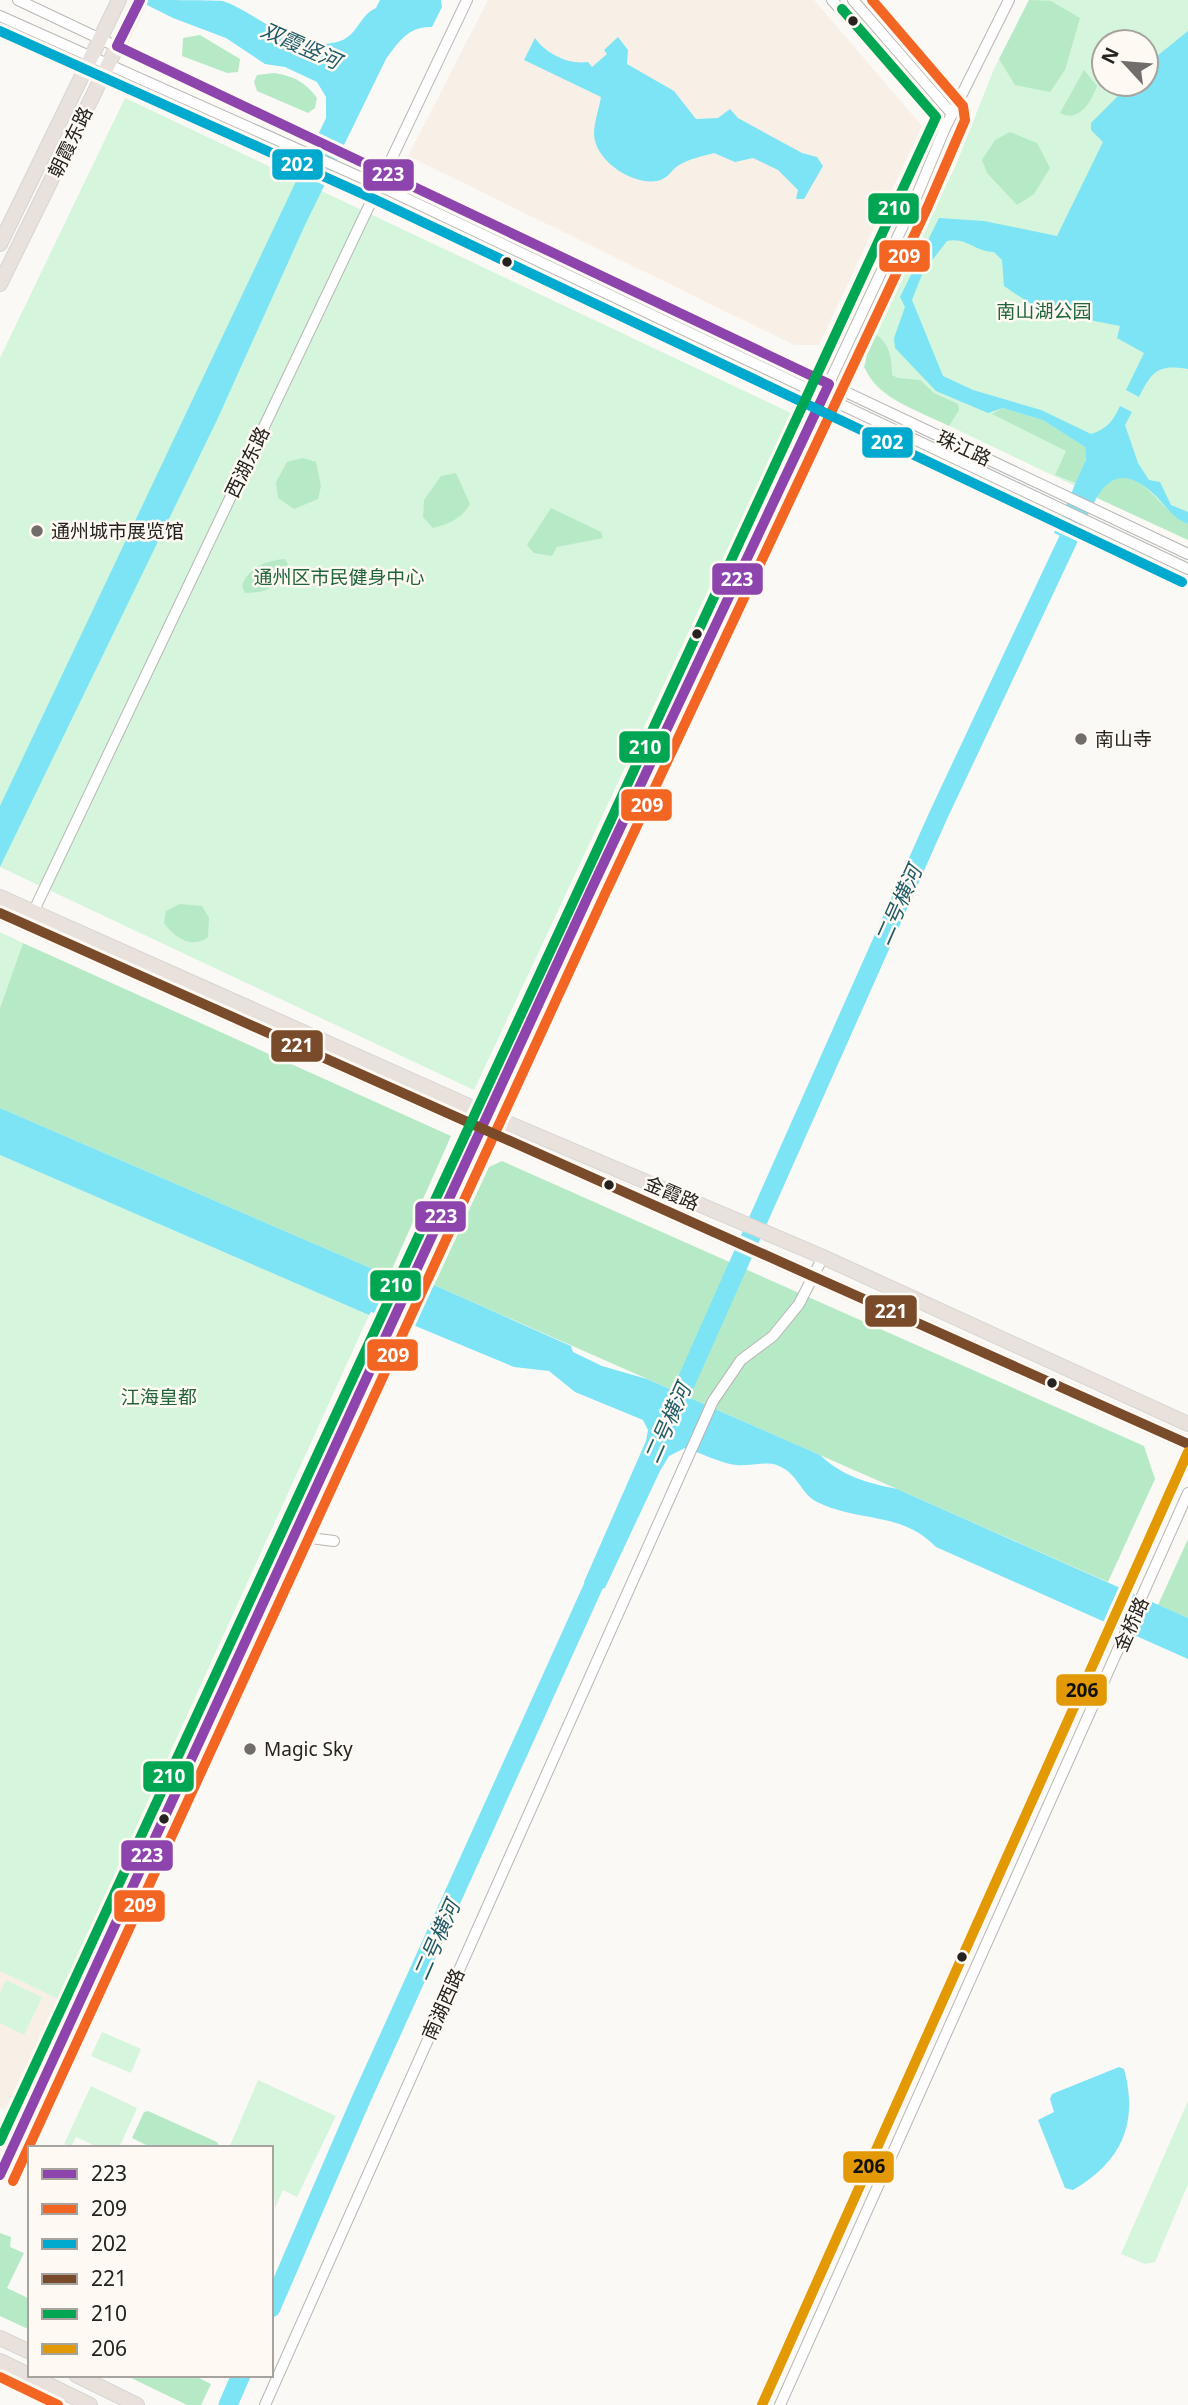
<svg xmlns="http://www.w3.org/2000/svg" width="1188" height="2405" viewBox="0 0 1188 2405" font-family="'Noto Sans','Noto Sans SC',sans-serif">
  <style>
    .built { fill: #f8f0e6 }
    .green { fill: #d5f5dc; fill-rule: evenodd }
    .forest { fill: #b6eac6 }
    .water { fill: #7ce4f5 }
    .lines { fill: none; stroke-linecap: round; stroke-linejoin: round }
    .river { stroke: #7ce4f5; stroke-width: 19 }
    .minor-casing { stroke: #b8b6b3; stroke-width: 12 }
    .major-casing { stroke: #d6d5d3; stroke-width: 16 }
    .minor { stroke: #fefefe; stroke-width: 10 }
    .major { stroke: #e9e1db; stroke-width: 14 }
    .bus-1-casing { stroke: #fef9f3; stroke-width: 16 }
    .bus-2-casing { stroke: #fef9f3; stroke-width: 16 }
    .bus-3-casing { stroke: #fef9f3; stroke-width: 16 }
    .bus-4-casing { stroke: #fef9f3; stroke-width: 16 }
    .bus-5-casing { stroke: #fef9f3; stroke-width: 16 }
    .bus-6-casing { stroke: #fef9f3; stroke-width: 16 }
    .bus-1 { stroke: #8e44ad; stroke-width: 10 }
    .bus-2 { stroke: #f26522; stroke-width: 10 }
    .bus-3 { stroke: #00a9ce; stroke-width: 10 }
    .bus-4 { stroke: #7a4b2a; stroke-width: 10 }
    .bus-5 { stroke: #00a651; stroke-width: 10 }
    .bus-6 { stroke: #e29903; stroke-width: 10 }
    .bus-dot { fill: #25221f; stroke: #fef9f3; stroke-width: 2.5 }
    .poi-dot { fill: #706d6a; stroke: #fef9f3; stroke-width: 2.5 }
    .labels { text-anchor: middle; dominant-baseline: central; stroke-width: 5; stroke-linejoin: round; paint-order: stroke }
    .street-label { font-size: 19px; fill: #25221f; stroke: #fef9f3 }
    .park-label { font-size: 19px; fill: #21653d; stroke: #fef9f3 }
    .poi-label { font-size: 19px; fill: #25221f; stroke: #fef9f3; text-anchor: start }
    .water-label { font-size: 21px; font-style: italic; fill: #1f5b66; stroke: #fef9f3 }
    .line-badge { stroke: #fef9f3; stroke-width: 2.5 }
    .badge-label { font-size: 19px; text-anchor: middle; font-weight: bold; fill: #fff }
    .pale-badge-label { font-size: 19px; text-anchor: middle; font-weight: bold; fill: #111 }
  </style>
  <rect width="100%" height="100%" fill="#fbf9f6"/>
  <g class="built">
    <path d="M488 0H814L922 126 819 345H794L408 156Z"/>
    <path d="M0 1971 58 1999 5 2110 0 2107Z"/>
  </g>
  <g class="green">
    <path d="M1029 0H1188V540L893 399C866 380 863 373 868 341L955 167 994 69ZM1104 42H1146V84H1104Z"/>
    <path d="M125 98 791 413 474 1090 0 867V358Z"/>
    <path d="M0 932 23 943 0 1008Z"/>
    <path d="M0 1155 369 1315 58 1999 0 1971Z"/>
    <path d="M6 1980 42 1997 24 2035 0 2023V1993Z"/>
    <path d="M102 2032 141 2049 131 2073 91 2056Z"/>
    <path d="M258 2080 336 2116 297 2197 283 2190 275 2208 271 2148H229Z"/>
    <path d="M91 2086 137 2108 119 2148H100L76 2137 71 2147 64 2144Z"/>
    <path d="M1188 2101V2184L1155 2262 1145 2264 1121 2254Z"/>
  </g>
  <g class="forest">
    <path d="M1029 0 1051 1 1080 18 1065 70 1050 92 1015 85 999 59Z"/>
    <path d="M200 35 240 59 238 72 227 73 182 56 183 38Z"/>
    <path d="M1084 70 1097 86C1091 102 1079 123 1060 113Z"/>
    <path d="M274 73C294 76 305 82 317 98L315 108 308 113 257 91 254 82 257 75Z"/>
    <path d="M1010 132 1037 143 1050 168 1034 194 1017 205 987 173 982 160 995 140Z"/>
    <path d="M873 332C889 343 892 355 892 375L898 378 920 380 934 393 958 404 959 410 949 426C917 410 880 400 864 367Z"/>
    <path d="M1003 408 1043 420 1085 447 1086 458 1076 483 1055 475 1066 451 992 414Z"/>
    <path d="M303 458 316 462 321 486 318 499 294 509 278 498 276 482 287 462Z"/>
    <path d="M456 473 470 504C461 519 449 524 433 528L423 517 424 500 441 476Z"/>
    <path d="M1121 476C1151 481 1161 512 1188 524V540L1097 498 1104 483Z"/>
    <path d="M551 508 601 532 603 538 557 547 552 556 534 553 527 545Z"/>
    <path d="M285 559 289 566C281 586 267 593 245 593L242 586C247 568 268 560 285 559Z"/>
    <path d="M180 904 202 906 209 918 208 937C192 950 174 937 164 923L166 911Z"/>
    <path d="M23 943 451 1136 389 1276 0 1108V1008Z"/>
    <path d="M502 1161 1144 1446 1155 1479 1108 1582 434 1285 489 1167Z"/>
    <path d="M1188 1539V1618L1158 1605Z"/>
    <path d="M148 2111 217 2142 219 2146 152 2148 132 2138 144 2112Z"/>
    <path d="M0 2233 11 2237 10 2247 24 2253 7 2288 30 2299V2330L0 2316Z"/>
    <path d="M125 2375H193L211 2384 201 2405H187Z"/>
  </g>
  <g class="water">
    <path d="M137 0C156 0 208 0 223 1 260 14 293 53 337 42 358 37 359 15 376 8L380 0H441L442 7 432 27C409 26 399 41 386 59L305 225 217 420 0 867V806L326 118V97L317 82 285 67 265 64 226 38 173 18Z"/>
    <path d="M1188 31V369C1158 364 1152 371 1139 397L1126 390 1144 353 1117 338 1120 326 1079 318 1077 321 1044 313 1004 286 1002 260 994 252C975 252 967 237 947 241L923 272 912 300 943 376 973 390 1041 410 1091 434C1107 429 1113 421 1120 406L1132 412 1125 425 1138 463 1149 480 1160 482 1171 505 1188 512V524C1171 517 1168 508 1156 496 1106 449 1095 504 1075 543L1054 533 1086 459 1085 447 1043 420 1003 408 988 413 936 391 895 348 894 338 905 307 900 297 939 218 984 221 1057 236 1103 142 1091 130V123L1130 84H1146V65Z"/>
    <path d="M618 37 628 50 627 64 674 91 696 119 718 118 730 109 738 118 802 153 817 157 823 166 804 199H796L798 190 778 170 753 158 735 162 714 153C703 156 689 159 679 165 671 170 668 179 657 181 632 185 595 161 594 134 594 122 599 109 601 97L524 60 535 38C546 54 569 65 588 62L592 67 607 54 604 50Z"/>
    <path d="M0 1108 389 1276 434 1285 571 1346 573 1352 602 1366 647 1379 820 1455C842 1476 867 1483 897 1489L1188 1618V1659L936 1547C901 1511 860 1523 817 1502 801 1494 798 1474 779 1466 767 1460 750 1467 736 1465 720 1463 701 1453 685 1448L669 1456 660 1471 605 1588 591 1592 584 1582 646 1441 648 1430 643 1420 575 1392 549 1371 514 1367 413 1325 371 1312 369 1315 0 1155Z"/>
    <path d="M1119 2067 1124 2069C1139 2124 1121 2162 1073 2190L1065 2188 1038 2120 1054 2112 1050 2099 1052 2094Z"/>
  </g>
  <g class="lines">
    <g class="river">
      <path d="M671 1416 938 816 1068 540"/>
      <path d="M271 2308 359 2104 602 1567"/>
      <path d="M228 2405 241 2375"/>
    </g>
    <defs>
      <g id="minor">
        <path d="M18 0 1188 554"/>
        <path d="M832 0 945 128"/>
        <path d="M853 0 952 114"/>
        <path d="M0 16 380 186 1188 569"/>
        <path d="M27 925 467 0"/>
        <path d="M310 1538 334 1541"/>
        <path d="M0 2175 591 890 915 200 945 128 1009 0"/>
        <path d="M265 2405 713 1401 741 1360 773 1336 799 1304 823 1257"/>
        <path d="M762 2405 1188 1452"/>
        <path d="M780 2405 1188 1493"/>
      </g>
      <g id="major">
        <path d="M0 244 119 0"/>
        <path d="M0 284 140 0"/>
        <path d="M0 897 489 1115 823 1257 1188 1424"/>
        <path d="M0 913 1188 1444"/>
        <path d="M0 2338 30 2352"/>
        <path d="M0 2361 90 2405"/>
        <path d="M76 2375 137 2405"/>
      </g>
    </defs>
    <use href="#minor" class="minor-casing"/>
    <use href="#major" class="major-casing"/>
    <use href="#minor" class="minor"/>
    <use href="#major" class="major"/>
    <defs>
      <path id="bus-1" d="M0 2175 591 890 829 384 117 46 140 0"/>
      <g id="bus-2">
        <path d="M13 2181 604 896 928 206 965 120 963 106 872 0"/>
        <path d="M0 2377 58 2405"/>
      </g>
      <path id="bus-3" d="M0 31 374 199 1182 582"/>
      <path id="bus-4" d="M0 913 1188 1444"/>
      <path id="bus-5" d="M0 2141 936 117 842 9"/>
      <path id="bus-6" d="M762 2405 1188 1452"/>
    </defs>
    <use href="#bus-1" class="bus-1-casing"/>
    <use href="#bus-2" class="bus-2-casing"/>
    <use href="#bus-3" class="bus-3-casing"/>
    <use href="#bus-4" class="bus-4-casing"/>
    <use href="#bus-5" class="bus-5-casing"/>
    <use href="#bus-6" class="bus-6-casing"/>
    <use href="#bus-1" class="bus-1"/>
    <use href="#bus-2" class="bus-2"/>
    <use href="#bus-3" class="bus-3"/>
    <use href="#bus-4" class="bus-4"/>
    <use href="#bus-5" class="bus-5"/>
    <use href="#bus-6" class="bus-6"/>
  </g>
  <g class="bus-dot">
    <circle cx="853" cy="21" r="6"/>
    <circle cx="507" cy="262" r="6"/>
    <circle cx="697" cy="634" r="6"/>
    <circle cx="609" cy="1185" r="6"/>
    <circle cx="1052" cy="1383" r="6"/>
    <circle cx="164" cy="1819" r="6"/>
    <circle cx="962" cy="1957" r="6"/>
  </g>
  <g class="poi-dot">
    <circle cx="37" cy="531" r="7"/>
    <circle cx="1081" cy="739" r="7"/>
    <circle cx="250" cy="1749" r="7"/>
  </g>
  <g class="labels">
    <g class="street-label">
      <text transform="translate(70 142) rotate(-64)">朝霞东路</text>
      <text transform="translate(964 448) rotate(25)">珠江路</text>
      <text transform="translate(247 462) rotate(-64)">西湖东路</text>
      <text transform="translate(672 1193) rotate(23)">金霞路</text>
      <text transform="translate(1131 1624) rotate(-66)">金桥路</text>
      <text transform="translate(443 2004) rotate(-66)">南湖西路</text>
    </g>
    <g class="park-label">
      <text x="1044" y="311">南山湖公园</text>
      <text x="339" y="577">通州区市民健身中心</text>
      <text x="159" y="1397">江海皇都</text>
    </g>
    <g class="poi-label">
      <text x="51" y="531">通州城市展览馆</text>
      <text x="1095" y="739">南山寺</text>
      <text x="264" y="1749">Magic Sky</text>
    </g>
    <g class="water-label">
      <text transform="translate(301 45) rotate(24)">双霞竖河</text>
      <text transform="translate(898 905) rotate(-66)">二号横河</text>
      <text transform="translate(667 1423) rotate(-66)">二号横河</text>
      <text transform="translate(436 1940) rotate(-66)">二号横河</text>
    </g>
  </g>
  <g class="line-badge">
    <rect x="271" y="148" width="53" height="33" rx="7" fill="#00a9ce"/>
    <rect x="362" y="158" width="53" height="34" rx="7" fill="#8e44ad"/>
    <rect x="867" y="192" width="53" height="33" rx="7" fill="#00a651"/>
    <rect x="878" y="239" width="53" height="34" rx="7" fill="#f26522"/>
    <rect x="861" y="426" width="53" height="33" rx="7" fill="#00a9ce"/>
    <rect x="711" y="562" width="53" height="34" rx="7" fill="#8e44ad"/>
    <rect x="618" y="730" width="53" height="34" rx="7" fill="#00a651"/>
    <rect x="620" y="788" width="53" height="34" rx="7" fill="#f26522"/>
    <rect x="270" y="1029" width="54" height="34" rx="7" fill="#7a4b2a"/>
    <rect x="414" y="1200" width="53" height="33" rx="7" fill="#8e44ad"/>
    <rect x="369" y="1269" width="53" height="33" rx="7" fill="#00a651"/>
    <rect x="864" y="1294" width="54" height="34" rx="7" fill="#7a4b2a"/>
    <rect x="366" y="1338" width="53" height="34" rx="7" fill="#f26522"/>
    <rect x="1055" y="1673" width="53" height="34" rx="7" fill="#e29903"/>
    <rect x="142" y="1760" width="53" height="33" rx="7" fill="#00a651"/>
    <rect x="120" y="1839" width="54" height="33" rx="7" fill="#8e44ad"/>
    <rect x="113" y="1889" width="53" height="34" rx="7" fill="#f26522"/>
    <rect x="842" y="2150" width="53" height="34" rx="7" fill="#e29903"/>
  </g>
  <g class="badge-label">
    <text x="297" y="171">202</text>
    <text x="388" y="181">223</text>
    <text x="894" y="215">210</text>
    <text x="904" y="263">209</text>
    <text x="887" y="449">202</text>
    <text x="737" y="586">223</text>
    <text x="645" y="754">210</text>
    <text x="647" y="812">209</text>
    <text x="297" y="1052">221</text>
    <text x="441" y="1223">223</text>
    <text x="396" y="1292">210</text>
    <text x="891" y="1318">221</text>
    <text x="393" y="1362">209</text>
    <text x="169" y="1783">210</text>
    <text x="147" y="1862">223</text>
    <text x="140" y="1912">209</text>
  </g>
  <g class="pale-badge-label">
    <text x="1082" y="1697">206</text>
    <text x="869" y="2173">206</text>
  </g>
  <rect x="28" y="2146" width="245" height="231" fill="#fef9f3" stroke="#a7a39e" stroke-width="2"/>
  <rect x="42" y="2169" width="35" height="10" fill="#8e44ad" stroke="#a7a39e" stroke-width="2"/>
  <text x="91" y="2181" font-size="21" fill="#25221f">223</text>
  <rect x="42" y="2204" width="35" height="10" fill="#f26522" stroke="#a7a39e" stroke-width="2"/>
  <text x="91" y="2216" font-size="21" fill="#25221f">209</text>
  <rect x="42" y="2239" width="35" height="10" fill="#00a9ce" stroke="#a7a39e" stroke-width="2"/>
  <text x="91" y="2251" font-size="21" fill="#25221f">202</text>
  <rect x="42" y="2274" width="35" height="10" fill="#7a4b2a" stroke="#a7a39e" stroke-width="2"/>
  <text x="91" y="2286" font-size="21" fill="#25221f">221</text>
  <rect x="42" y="2309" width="35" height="10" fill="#00a651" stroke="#a7a39e" stroke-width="2"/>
  <text x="91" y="2321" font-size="21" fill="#25221f">210</text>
  <rect x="42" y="2344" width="35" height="10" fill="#e29903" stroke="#a7a39e" stroke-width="2"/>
  <text x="91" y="2356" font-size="21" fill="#25221f">206</text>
  <g transform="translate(1125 63) rotate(296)"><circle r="33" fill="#fef9f3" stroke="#a7a39e" stroke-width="2"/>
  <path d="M0-5L12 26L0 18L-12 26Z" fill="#706d6a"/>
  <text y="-10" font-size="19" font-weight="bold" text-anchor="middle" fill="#25221f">N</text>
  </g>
</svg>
